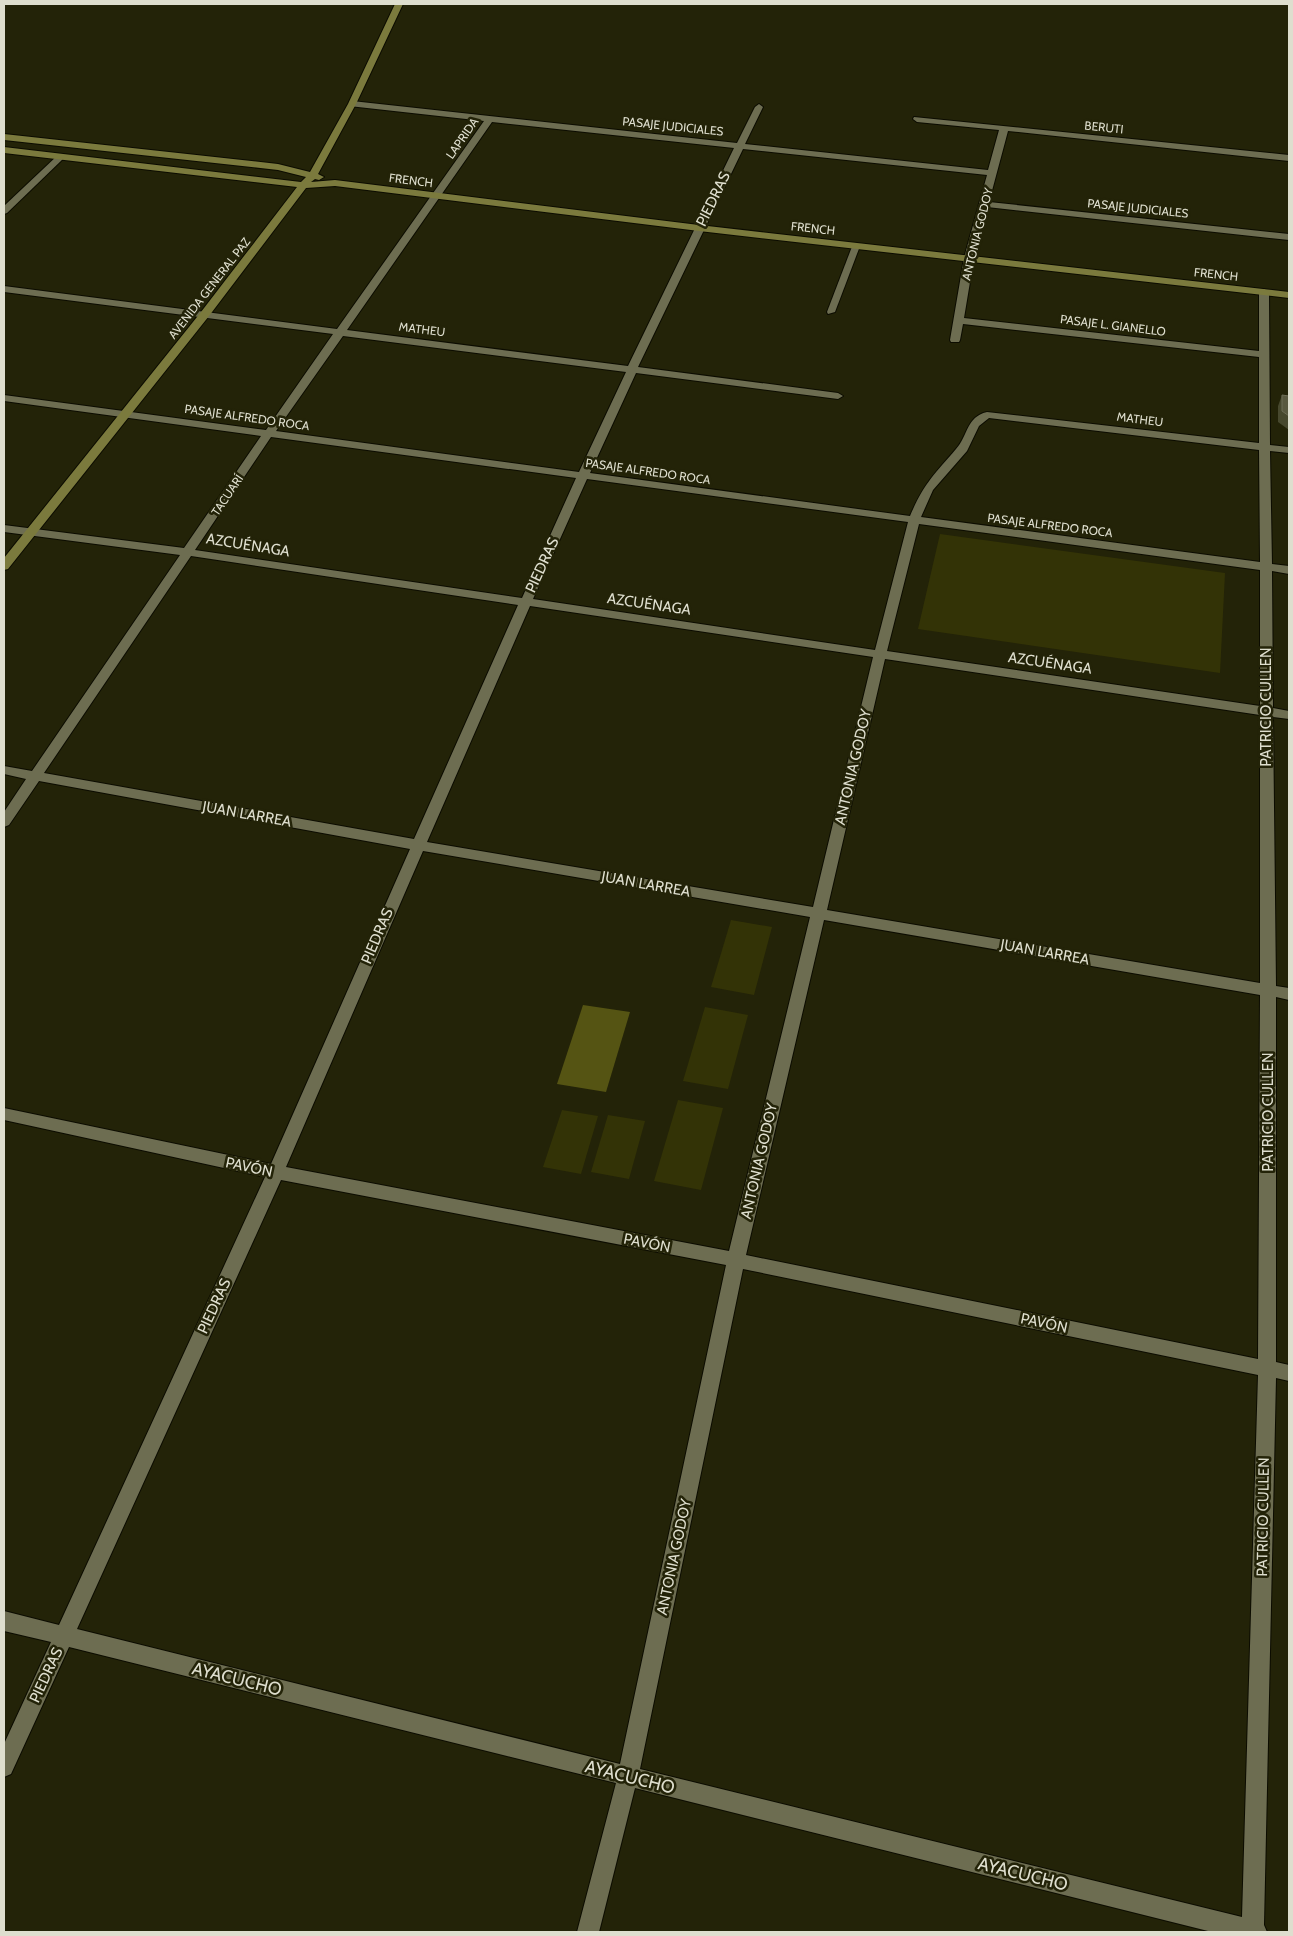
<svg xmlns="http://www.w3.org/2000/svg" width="1293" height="1936" viewBox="0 0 1293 1936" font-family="Cabin,sans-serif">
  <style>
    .green { fill: #333306 }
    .water { fill: #555413 }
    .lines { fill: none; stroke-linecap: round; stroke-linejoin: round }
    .lane-casing { stroke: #0c0c00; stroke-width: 2 }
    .street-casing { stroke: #0c0c00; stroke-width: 2 }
    .secondary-casing { stroke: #0c0c00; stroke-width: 2 }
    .lane { fill: #6d6d51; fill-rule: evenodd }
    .street { fill: #6d6d51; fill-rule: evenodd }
    .secondary { fill: #7b7a3d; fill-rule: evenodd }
    .wall { fill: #47482e }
    .building { fill: #58583f; stroke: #6d6d56 }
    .labels { text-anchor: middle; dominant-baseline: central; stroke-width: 5; stroke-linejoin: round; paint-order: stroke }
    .far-street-label { font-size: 12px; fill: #dedece; stroke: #232308 }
    .street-label { font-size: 15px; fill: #dedece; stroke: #232308 }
    .near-street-label { font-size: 18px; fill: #dedece; stroke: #232308 }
  </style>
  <rect width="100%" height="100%" fill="#232308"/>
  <g class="green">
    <path d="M940 534 1225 573 1220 673 918 629Z"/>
    <path d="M731 920 772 927 754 995 711 987Z"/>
    <path d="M705 1007 748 1015 728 1089 683 1081Z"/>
    <path d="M678 1100 723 1108 701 1190 654 1181Z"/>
    <path d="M562 1110 598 1116 581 1174 543 1167Z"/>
    <path d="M608 1115 645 1121 629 1179 591 1172Z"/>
  </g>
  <path class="water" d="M583 1005 630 1012 606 1092 557 1084Z"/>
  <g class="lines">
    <defs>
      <path id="lane" d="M853 244 860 246 835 312 828 314 827 312Z"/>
      <g id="street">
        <path d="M352 101 737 143 755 107 759 104 763 107 745 144 988 170 999 130 917 122 913 119 914 117 1289 155V161L1008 131 989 202 1289 234V240L987 207 974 258 964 318 1259 351V292L1264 289 1269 292 1270 445 1289 447V453L1270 451 1272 564 1289 566V574L1272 571 1273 708 1289 711V719L1273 717 1276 986 1289 988V1000L1276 997V1362L1289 1365V1381L1276 1378 1264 1925 1267 1932H1212L635 1788 599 1932H577L616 1783 69 1647 11 1774 4 1777V1744L51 1642 4 1631V1611L59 1625 265 1177 4 1120V1108L271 1164 410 849 39 781 9 825 4 827V812L26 779 4 774V766L32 771 180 555 4 532V525L184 548 261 436 4 401V395L266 430 333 334 4 292V286L337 329 484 121 349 106V102ZM492 122 734 148 628 366 347 330ZM743 149 987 175 964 258 950 340 951 342H959L960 340 963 324 1259 357V443L987 412C966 417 968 436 956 449 934 475 924 483 910 516L590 473 636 373 838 399 843 396 838 393 638 367ZM343 336 626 372 579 472 276 431ZM989 418 1259 450 1260 562 921 517 933 490 967 451 979 426ZM271 437 576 478 522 598 195 550ZM587 479 908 522 875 650 533 599ZM919 524 1260 570V706L887 651ZM191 556 518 605 414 839 44 773ZM530 606 873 657 813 907 427 842ZM885 659 1260 715V983L827 910ZM423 851 810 917 729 1251 286 1167ZM824 920 1260 995 1258 1359 746 1255ZM281 1180 726 1265 620 1764 77 1629ZM743 1269 1258 1375 1242 1917 640 1769Z"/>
        <path d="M58 155 65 157 7 213 4 214V206Z"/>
      </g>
      <path id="secondary" d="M395 4H403L356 104 318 174 324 177 319 180 315 179 311 182 335 180 699 225 1289 292V298L699 231 335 186 306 188 209 316 8 569 4 570V558L201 312 297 187 4 153V147L301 182 306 177 278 170 4 140V134L278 164 310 172 348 104Z"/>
    </defs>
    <use href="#lane" class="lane-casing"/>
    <use href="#street" class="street-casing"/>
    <use href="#secondary" class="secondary-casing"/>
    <use href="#lane" class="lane"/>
    <use href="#street" class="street"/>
    <use href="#secondary" class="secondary"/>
  </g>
  <path class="wall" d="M1282 395 1289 396V430L1278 422V406Z"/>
  <path class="building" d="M1282 395 1289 396V416L1282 411Z"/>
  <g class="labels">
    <g class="far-street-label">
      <text transform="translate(673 126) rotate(6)">PASAJE JUDICIALES</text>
      <text transform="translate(1104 127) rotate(6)">BERUTI</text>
      <text transform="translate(462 138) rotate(-55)">LAPRIDA</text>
      <text transform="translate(411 180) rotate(7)">FRENCH</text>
      <text transform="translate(1138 208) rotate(6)">PASAJE JUDICIALES</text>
      <text transform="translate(813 228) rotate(6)">FRENCH</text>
      <text transform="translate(977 234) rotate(-76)">ANTONIA GODOY</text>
      <text transform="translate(1216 274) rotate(6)">FRENCH</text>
      <text transform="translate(209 288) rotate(-52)">AVENIDA GENERAL PAZ</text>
      <text transform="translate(1113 325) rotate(7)">PASAJE L. GIANELLO</text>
      <text transform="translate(422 329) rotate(7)">MATHEU</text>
      <text transform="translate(247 417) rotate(8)">PASAJE ALFREDO ROCA</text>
      <text transform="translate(1140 419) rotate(7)">MATHEU</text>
      <text transform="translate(648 471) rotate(8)">PASAJE ALFREDO ROCA</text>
      <text transform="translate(227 495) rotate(-56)">TACUARÍ</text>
      <text transform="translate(1050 525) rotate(7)">PASAJE ALFREDO ROCA</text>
    </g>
    <g class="street-label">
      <text transform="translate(713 199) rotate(-64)">PIEDRAS</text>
      <text transform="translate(248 545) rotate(9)">AZCUÉNAGA</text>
      <text transform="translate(542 565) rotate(-65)">PIEDRAS</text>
      <text transform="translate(649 604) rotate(8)">AZCUÉNAGA</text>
      <text transform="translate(1050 663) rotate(8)">AZCUÉNAGA</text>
      <text transform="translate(1266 707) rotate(-90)">PATRICIO CULLEN</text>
      <text transform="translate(853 767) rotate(-77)">ANTONIA GODOY</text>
      <text transform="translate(247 814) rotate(10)">JUAN LARREA</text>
      <text transform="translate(646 884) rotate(10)">JUAN LARREA</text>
      <text transform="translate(377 936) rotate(-67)">PIEDRAS</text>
      <text transform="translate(1045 952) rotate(10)">JUAN LARREA</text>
      <text transform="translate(1268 1112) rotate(-90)">PATRICIO CULLEN</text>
      <text transform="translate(759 1161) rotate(-77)">ANTONIA GODOY</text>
      <text transform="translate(249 1167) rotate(12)">PAVÓN</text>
      <text transform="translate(647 1243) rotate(11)">PAVÓN</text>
      <text transform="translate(214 1306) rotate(-65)">PIEDRAS</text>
      <text transform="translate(1044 1323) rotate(12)">PAVÓN</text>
      <text transform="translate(1263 1517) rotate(-89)">PATRICIO CULLEN</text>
      <text transform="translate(674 1557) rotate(-78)">ANTONIA GODOY</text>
      <text transform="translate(46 1675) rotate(-65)">PIEDRAS</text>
    </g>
    <g class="near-street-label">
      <text transform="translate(237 1679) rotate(14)">AYACUCHO</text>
      <text transform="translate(630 1777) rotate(14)">AYACUCHO</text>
      <text transform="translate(1023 1874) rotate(14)">AYACUCHO</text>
    </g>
  </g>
  <rect width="1293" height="1936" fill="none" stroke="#dedece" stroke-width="10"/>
</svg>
